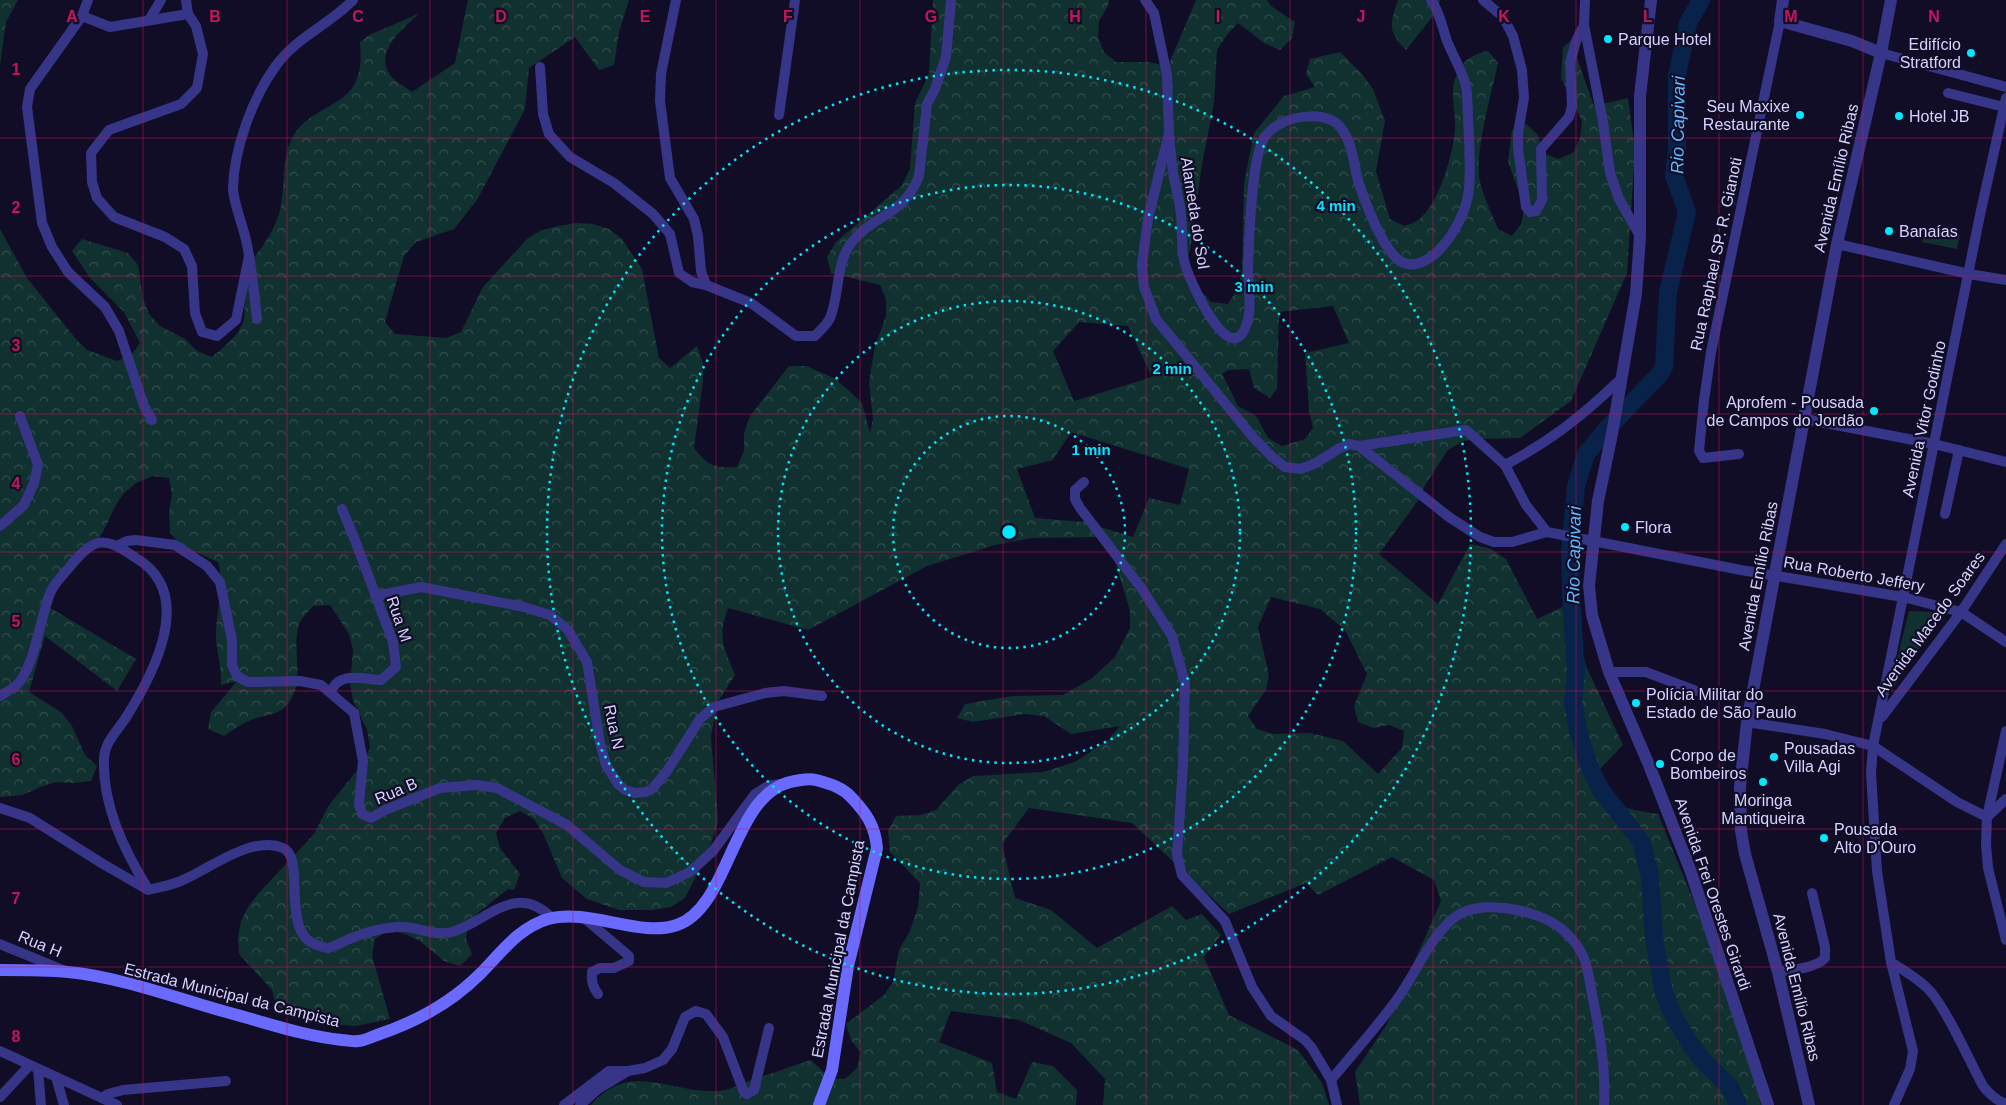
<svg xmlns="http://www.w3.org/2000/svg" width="2006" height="1105" viewBox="0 0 2006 1105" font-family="Helvetica,sans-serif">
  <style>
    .green { fill: #10312f }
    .forest { fill: url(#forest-crowns); fill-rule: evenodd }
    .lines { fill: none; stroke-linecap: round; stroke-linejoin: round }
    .river { stroke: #08224a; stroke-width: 18 }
    .minor { stroke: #373588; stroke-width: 10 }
    .tertiary { stroke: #373588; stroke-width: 12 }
    .secondary { stroke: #6b6aff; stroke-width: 12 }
    .grid { fill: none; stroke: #c2185b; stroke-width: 1; stroke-opacity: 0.55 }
    .ring { fill: none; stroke: #00e8fe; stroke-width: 2.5; stroke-dasharray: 2.5 5 }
    .poi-dot { fill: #00e8fe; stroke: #110d26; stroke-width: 2 }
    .labels { text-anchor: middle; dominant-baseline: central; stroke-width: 4.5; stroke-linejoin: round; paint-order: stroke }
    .poi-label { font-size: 16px; fill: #d7d3ff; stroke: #110d26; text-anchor: start }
    .street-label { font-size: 16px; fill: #d7d3ff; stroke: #110d26 }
    .water-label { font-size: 18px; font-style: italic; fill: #61b8ff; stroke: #110d26 }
    .grid-label { font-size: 16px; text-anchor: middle; font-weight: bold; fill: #c2185b; stroke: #110d26; stroke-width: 4.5; stroke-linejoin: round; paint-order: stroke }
    .centre { fill: #00e8fe; stroke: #110d26; stroke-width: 2.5 }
    .ring-label { font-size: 15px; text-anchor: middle; font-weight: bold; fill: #00e8fe; stroke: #110d26; stroke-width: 4.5; stroke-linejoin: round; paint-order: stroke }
  </style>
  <defs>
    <pattern id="forest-crowns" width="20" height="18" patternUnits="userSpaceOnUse" patternTransform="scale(1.25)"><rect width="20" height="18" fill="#10312f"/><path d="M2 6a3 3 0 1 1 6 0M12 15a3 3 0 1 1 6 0" fill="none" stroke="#324e4e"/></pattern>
  </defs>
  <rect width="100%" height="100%" fill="#110d26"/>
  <g class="green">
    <path d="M1925 228 1960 235 1957 249 1922 242Z"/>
    <path d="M1909 611 1934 612 1939 619 1891 691 1890 687Z"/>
  </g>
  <g class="forest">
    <path d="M0 0H18L6 22 0 65Z"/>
    <path d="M468 0H629L619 32 614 65 599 70 575 37 529 68 525 109 477 200 454 229 416 242 404 256 385 322 395 334 446 338 461 332 483 287 528 238 542 230 559 226 576 223 593 224 609 229 622 239 642 269 659 358 670 368 697 346 703 363V381L694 448C708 466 714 468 737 467L744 451V433L750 416 789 366H806L836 379 862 403 870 433 873 419 869 382 875 346 886 316V299L880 285 831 273 827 257 836 242 902 185 910 169 915 103 929 74 933 0H1109L1108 6 1099 21 1098 37 1104 52 1116 62H1148L1168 66 1196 0H1267L1271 6 1295 22 1292 38 1280 50 1264 43 1238 23 1226 36 1217 50 1214 103 1202 164 1190 251 1187 259 1199 289 1211 302 1228 304 1238 288 1242 270 1244 183 1254 133 1284 96 1315 87 1306 74 1310 59 1340 52 1363 75 1373 89 1385 121 1376 171 1390 219 1404 226C1409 224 1414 223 1418 220 1438 207 1454 152 1455 129 1456 115 1450 91 1455 79 1462 61 1470 55 1488 51L1498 63C1492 93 1474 152 1480 182 1484 198 1492 214 1498 229L1512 236 1522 223 1524 207 1508 161 1512 130 1526 124 1538 135 1543 153 1558 159 1573 153 1580 138 1582 121 1561 78 1563 47 1571 41 1594 106 1628 98 1635 150 1627 273 1571 401 1520 438 1480 439 1463 441 1448 450 1425 485 1420 498 1379 554 1438 604 1470 544 1491 549 1506 559 1537 619 1569 604 1586 666 1623 745 1599 770C1611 809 1622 808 1658 814L1734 999 1761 1105H1360L1355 1072 1387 1024 1441 901 1434 880 1392 857 1318 895 1306 883 1229 914 1132 823 1029 808 1002 844 1015 898 1051 910 1097 948 1172 906 1186 920 1202 914 1221 935 1204 957 1229 1015 1298 1050 1322 1083 1329 1105H1103L1105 1079 1071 1043 1019 1020 951 1011 939 1042 992 1063 997 1092 1016 1099 1032 1062 1053 1066 1077 1090 1076 1105H591C630 1059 673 1095 720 1091 729 1090 738 1085 746 1082 767 1075 789 1067 811 1060L830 1078 845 1079 857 1068 861 1053 851 1040 846 1024 884 995 893 982 899 950 910 931 918 907 920 883 890 852 888 831 896 816 921 815 936 810 958 785 973 776 1043 772 1075 762 1107 741 1120 726 1071 734 1044 716 1024 714 973 722 957 718 965 704 1013 696 1063 695 1091 679 1115 657 1130 628V611L1111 548 1100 537 1032 538 995 545 927 566 808 630 728 608C717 638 724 647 735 675L717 703 711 737 718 821 708 853 685 898 671 907 653 910H619L587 899 562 878 543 833 534 819 520 811 505 818 496 833 500 848 520 874 514 890 508 889 468 921 466 939 472 954 460 966 444 961 420 941 405 934 388 930 375 939 372 956 390 1019 355 1026 321 1023 288 1017 276 1005 272 990 239 954 238 937 241 921 248 907 258 894 314 834 329 805 363 763 370 747 367 730 353 700 350 684 353 650 349 634 330 605 313 606C310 610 304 615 301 620 288 646 309 680 286 706 277 716 262 715 251 720 241 724 233 730 224 736L208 729 211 712 237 681 221 685C222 667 216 651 216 635 216 608 225 589 218 562L180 545 170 532 169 512 172 494 169 478 153 476 136 483 123 494 114 508 107 524 96 544 44 604 136 659 117 691 45 636 29 692 61 712 72 726 85 755 97 766 91 781 73 783 56 782 40 787 23 795 0 797V229L27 278 75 338 87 350 117 361 131 355 140 343 124 312 90 278 72 251 82 239 128 253 138 265 143 299 149 314 160 326 185 339 197 351 212 357C224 347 240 335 244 319 245 314 244 306 245 300 245 286 248 269 255 256 258 251 263 247 266 241 271 233 276 223 279 214 286 191 281 165 290 143 310 95 368 117 360 42L369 35 418 14C403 29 374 51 390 75 395 82 406 87 412 92L455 63ZM1333 306 1349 343 1305 353 1309 410 1313 428 1305 439 1282 446 1268 438 1256 416 1238 406 1222 374 1228 370 1249 369 1254 388 1270 398 1277 389 1279 312ZM1079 322 1128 326 1152 377 1074 401 1053 351ZM1071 432 1189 469 1180 505 1149 498 1133 537 1084 522 1035 518 1017 469 1053 460ZM1271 597 1320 609 1345 630 1367 674 1354 706 1358 722 1374 728 1389 725 1404 731 1402 748 1378 774 1343 741 1310 733 1273 734 1257 729 1248 716 1266 690 1269 675 1258 627Z"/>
    <path d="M1398 0H1440L1437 11 1406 50C1387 31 1390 24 1398 0Z"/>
  </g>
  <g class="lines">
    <path class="river" d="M1701 0 1688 23 1677 76V148L1674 176 1687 212 1668 292 1664 367 1660 374 1605 431 1586 454 1576 486 1570 551 1571 595 1576 672 1573 701 1578 731 1591 771 1601 790 1642 843 1650 877 1654 938 1664 993 1675 1019 1691 1045 1702 1060 1730 1087 1738 1105"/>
    <g class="minor">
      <path d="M88 0 82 16 30 89 27 107 42 223 52 247 68 272 105 307 119 331 144 406 152 420"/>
      <path d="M186 0 188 14 196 26 203 54 197 88 181 104 109 130 91 153 92 182 97 198 114 217 165 237 184 249 192 266 195 313 202 332 217 336 236 320 249 256"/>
      <path d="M676 0 661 74 660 101 670 178 694 219 698 236 701 271 706 285 751 303 796 336H815C819 331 827 325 830 318 840 294 835 264 852 242 874 214 904 216 919 176L927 104 935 89 946 57 951 0"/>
      <path d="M1145 0 1154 13 1167 75 1169 133 1148 219 1142 265 1144 287 1156 319 1252 436 1272 457 1285 467 1301 469 1316 463 1338 449 1349 444 1359 446 1449 517 1480 537 1494 542H1512L1547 532"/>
      <path d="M1483 0 1503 17 1513 36 1522 70 1524 98 1518 133V148L1526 207 1530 212 1536 211 1542 200 1541 149 1569 117 1572 106 1570 63 1576 41 1584 25 1585 0"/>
      <path d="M82 16 110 27 188 14"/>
      <path d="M149 20 161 0"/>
      <path d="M1584 25 1603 122 1610 173 1619 199 1640 236"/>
      <path d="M1881 53 2006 87"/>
      <path d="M540 67 543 114 549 134 570 157 614 183 653 214 670 234 679 273 692 282 706 285"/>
      <path d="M1948 93 2004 107"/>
      <path d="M779 115 795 0"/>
      <path d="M1169 133C1170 146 1171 159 1173 172 1175 186 1180 201 1181 215 1183 231 1180 249 1185 264 1191 285 1236 383 1249 314 1251 300 1248 284 1248 269 1249 241 1251 161 1264 138 1266 134 1273 128 1278 125 1295 115 1328 111 1341 128 1354 145 1353 165 1359 184 1366 204 1384 255 1404 263 1416 268 1432 258 1439 250 1454 235 1467 210 1469 189 1471 165 1469 140 1468 116 1467 106 1468 96 1466 86 1462 70 1453 56 1447 41 1442 27 1440 12 1431 0"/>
      <path d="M1837 244 1969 274 2006 280"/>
      <path d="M257 319C254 293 252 266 246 240 243 226 233 201 233 188 234 149 252 99 275 67 296 37 329 25 353 0"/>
      <path d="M1805 419 1934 444 2006 462"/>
      <path d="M1359 446 1466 430 1505 465 1526 505 1547 532 1741 570 1903 597 1961 612 2006 642"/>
      <path d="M1739 454 1703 458 1699 451 1704 400 1711 352 1780 21"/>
      <path d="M1505 465C1552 440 1582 416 1621 379"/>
      <path d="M1084 482 1075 490V499L1080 508 1142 589 1172 636 1185 683 1183 766 1177 855 1182 875 1225 921 1252 987 1271 1016 1305 1040 1312 1048 1331 1080 1337 1105"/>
      <path d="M1945 514 1959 450"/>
      <path d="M0 526 24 505 34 483 38 465 20 416"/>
      <path d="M117 546 127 541 136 540 175 545 207 566 220 582 232 640V665L237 676 248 682 300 681 321 685 354 713 363 761 359 804 362 814 371 818 385 810 440 788 476 785 497 788 567 825 620 870 644 882 666 883 690 872 713 851 755 794 768 786 780 784"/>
      <path d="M375 596 421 587 524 607 550 615 568 630 587 662 600 743 606 765 618 784 625 790 635 793 646 792 653 788 667 771 700 719 714 707 765 693 784 691 822 696"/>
      <path d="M1609 672H1646L1696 691"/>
      <path d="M331 692C338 671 363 679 381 680L396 667 393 642 355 540 342 509"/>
      <path d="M0 696C6 692 17 687 21 680 37 656 40 617 51 591 56 581 66 572 72 564 78 557 87 547 95 544 109 538 125 551 136 558 197 594 153 675 125 719 117 731 105 742 104 758 102 805 124 850 148 889"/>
      <path d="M1882 717 1961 612 2006 544"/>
      <path d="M1747 722 1825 734 1873 746 1957 802 1987 817"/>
      <path d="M2006 731 1987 817 1986 844 1988 868 2006 940"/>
      <path d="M0 808 30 818 103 864 148 890C160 887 174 885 185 879 212 867 253 835 283 848 307 858 279 933 317 945 320 946 325 948 328 948 334 947 343 942 349 939 364 933 379 928 396 927 415 925 433 937 452 932 487 922 515 881 552 918"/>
      <path d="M1987 817 2006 799"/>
      <path d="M583 917 629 956V961L614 968H600L592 972C591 982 593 987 598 994"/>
      <path d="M0 944 63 970"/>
      <path d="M1891 962C1904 971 1920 979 1931 992 1950 1016 1968 1058 1983 1086 1990 1095 1996 1100 2006 1104"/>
      <path d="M1778 972C1793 969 1814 969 1825 958V947L1812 893"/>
      <path d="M0 1051 117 1105"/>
      <path d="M38 1069 41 1105"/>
      <path d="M56 1077 64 1105"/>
      <path d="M1331 1080C1354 1052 1379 1025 1400 995 1416 972 1434 930 1458 915 1474 905 1499 906 1517 910 1535 914 1554 920 1567 934 1572 939 1578 946 1581 952 1587 962 1589 977 1591 989 1599 1027 1606 1066 1604 1105"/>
      <path d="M0 1097 30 1065"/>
      <path d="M102 1098 108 1094 123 1090 226 1081"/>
      <path d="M564 1105 609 1071H627"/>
      <path d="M580 1105 598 1089 628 1071 645 1068 663 1060 672 1049 685 1017 696 1011 706 1014 723 1037 744 1092 747 1094 754 1090 769 1028"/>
      <path d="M1894 1105 1910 1069 1913 1051 1891 962 1877 871 1871 773 1873 746 1980 215 2006 98"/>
    </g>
    <g class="tertiary">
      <path d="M1651 0 1640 96V236L1636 294 1612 434 1598 501 1589 586 1592 615 1609 672 1649 765 1691 872 1768 1105"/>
      <path d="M1783 0 1780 21 1852 41 1881 53"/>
      <path d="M1809 1105 1778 972 1745 854 1741 831 1740 787 1747 722 1837 244 1881 53 1891 0"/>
    </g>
    <path class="secondary" d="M0 970C22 970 46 970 68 972 121 977 179 999 230 1013 267 1023 304 1036 342 1040 347 1040 353 1042 358 1041 364 1041 371 1037 377 1035 416 1022 451 1003 480 974 501 953 518 928 548 919 589 908 641 938 677 925 731 907 732 790 795 781 802 780 808 778 816 780 830 784 842 787 852 798 867 814 875 826 877 848L848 966 832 1070 819 1105"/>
  </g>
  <path class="grid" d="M143 0V1105M287 0V1105M430 0V1105M573 0V1105M716 0V1105M860 0V1105M1003 0V1105M1146 0V1105M1290 0V1105M1433 0V1105M1576 0V1105M1719 0V1105M1863 0V1105M0 138H2006M0 276H2006M0 414H2006M0 552H2006M0 691H2006M0 829H2006M0 967H2006"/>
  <g class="ring">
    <circle cx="1009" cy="532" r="116"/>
    <circle cx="1009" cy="532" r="231"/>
    <circle cx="1009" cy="532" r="347"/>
    <circle cx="1009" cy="532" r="462"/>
  </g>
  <g class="poi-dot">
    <circle cx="1608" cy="39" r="5"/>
    <circle cx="1971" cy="53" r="5"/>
    <circle cx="1800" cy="115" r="5"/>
    <circle cx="1899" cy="116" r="5"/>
    <circle cx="1889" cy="231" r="5"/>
    <circle cx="1874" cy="411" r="5"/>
    <circle cx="1625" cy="527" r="5"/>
    <circle cx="1636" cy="703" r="5"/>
    <circle cx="1774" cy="757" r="5"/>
    <circle cx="1660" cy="764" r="5"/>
    <circle cx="1763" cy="782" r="5"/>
    <circle cx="1824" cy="838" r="5"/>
  </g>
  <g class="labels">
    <g class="poi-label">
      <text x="1618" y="39">Parque Hotel</text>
      <text x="1961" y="44" text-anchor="end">Edifício<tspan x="1961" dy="18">Stratford</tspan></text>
      <text x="1790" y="106" text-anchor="end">Seu Maxixe<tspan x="1790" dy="18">Restaurante</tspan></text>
      <text x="1909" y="116">Hotel JB</text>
      <text x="1899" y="231">Banaías</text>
      <text x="1864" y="402" text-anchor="end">Aprofem - Pousada<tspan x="1864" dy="18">de Campos do Jordão</tspan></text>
      <text x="1635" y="527">Flora</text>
      <text x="1646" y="694">Polícia Militar do<tspan x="1646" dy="18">Estado de São Paulo</tspan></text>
      <text x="1784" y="748">Pousadas<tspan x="1784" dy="18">Villa Agi</tspan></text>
      <text x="1670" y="755">Corpo de<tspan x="1670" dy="18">Bombeiros</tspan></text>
      <text x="1763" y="800" text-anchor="middle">Moringa<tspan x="1763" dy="18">Mantiqueira</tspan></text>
      <text x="1834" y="829">Pousada<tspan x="1834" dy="18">Alto D'Ouro</tspan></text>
    </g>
    <g class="street-label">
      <text transform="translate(1836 178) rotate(-77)">Avenida Emílio Ribas</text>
      <text transform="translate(1195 213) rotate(81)">Alameda do Sol</text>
      <text transform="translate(1716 254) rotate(-78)">Rua Raphael SP. R. Gianoti</text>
      <text transform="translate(1924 419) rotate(-78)">Avenida Vitor Godinho</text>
      <text transform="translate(1854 574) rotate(10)">Rua Roberto Jeffery</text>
      <text transform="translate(1758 576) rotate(-79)">Avenida Emílio Ribas</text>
      <text transform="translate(399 619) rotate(71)">Rua M</text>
      <text transform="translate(1930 624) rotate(-54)">Avenida Macedo Soares</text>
      <text transform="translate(614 727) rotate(78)">Rua N</text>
      <text transform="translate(396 791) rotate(-23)">Rua B</text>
      <text transform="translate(1713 894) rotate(71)">Avenida Frei Orestes Girardi</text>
      <text transform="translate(40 944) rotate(22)">Rua H</text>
      <text transform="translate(838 949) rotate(-79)">Estrada Municipal da Campista</text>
      <text transform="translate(1797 987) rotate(76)">Avenida Emílio Ribas</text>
      <text transform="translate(232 995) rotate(14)">Estrada Municipal da Campista</text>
    </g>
    <g class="water-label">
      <text transform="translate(1678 125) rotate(-89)">Rio Capivari</text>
      <text transform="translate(1574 555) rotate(-89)">Rio Capivari</text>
    </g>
  </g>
  <g class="grid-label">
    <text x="72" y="22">A</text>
    <text x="215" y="22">B</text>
    <text x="358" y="22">C</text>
    <text x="501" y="22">D</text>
    <text x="645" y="22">E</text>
    <text x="788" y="22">F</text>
    <text x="931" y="22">G</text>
    <text x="1075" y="22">H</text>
    <text x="1218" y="22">I</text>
    <text x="1361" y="22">J</text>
    <text x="1504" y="22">K</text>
    <text x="1648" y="22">L</text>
    <text x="1791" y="22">M</text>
    <text x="1934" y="22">N</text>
    <text x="16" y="75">1</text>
    <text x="16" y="213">2</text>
    <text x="16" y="351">3</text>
    <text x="16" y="489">4</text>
    <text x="16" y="627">5</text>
    <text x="16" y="765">6</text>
    <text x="16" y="904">7</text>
    <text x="16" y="1042">8</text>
  </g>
  <circle cx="1009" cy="532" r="8" class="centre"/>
  <g class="ring-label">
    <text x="1336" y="211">4 min</text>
    <text x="1254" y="292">3 min</text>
    <text x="1172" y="374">2 min</text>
    <text x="1091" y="455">1 min</text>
  </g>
</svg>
